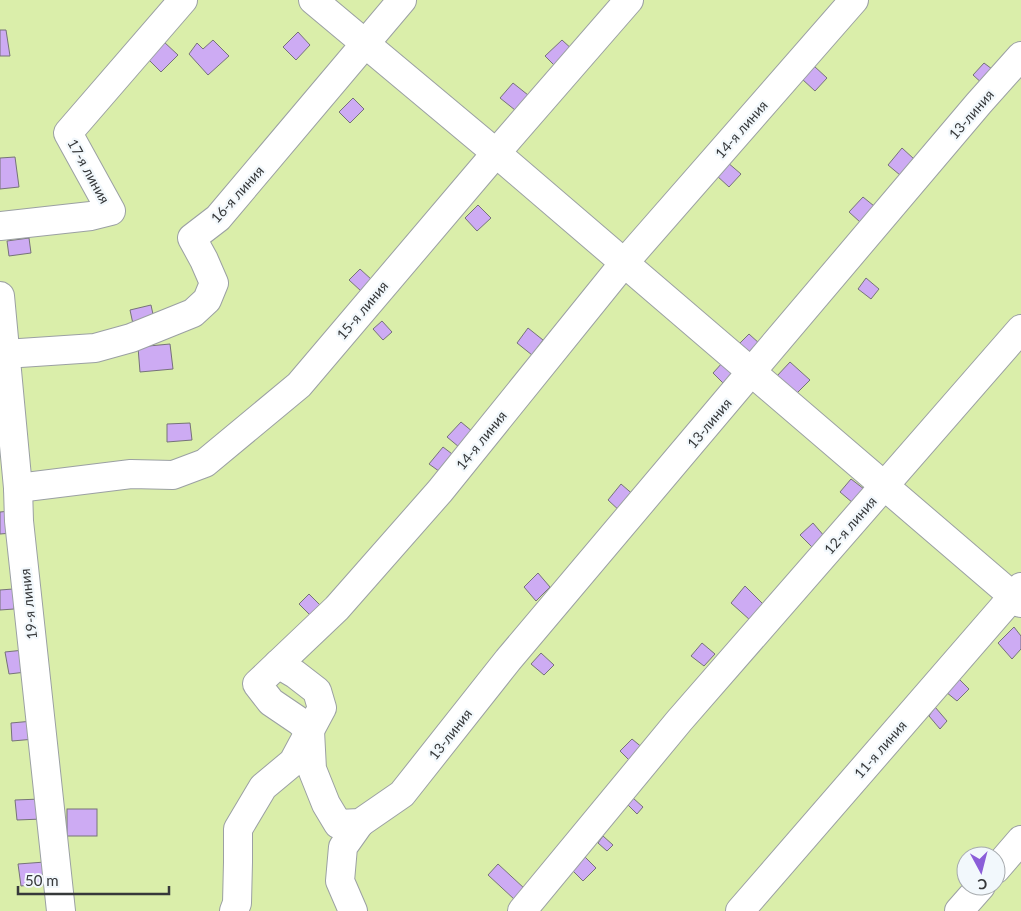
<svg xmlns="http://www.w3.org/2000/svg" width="1021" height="911" viewBox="0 0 1021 911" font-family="Lato,sans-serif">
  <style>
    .green { fill: #daeeaa; fill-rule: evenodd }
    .building { fill: #cdabf3; stroke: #767378 }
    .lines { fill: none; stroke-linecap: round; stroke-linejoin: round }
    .minor-casing { stroke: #9ba0a3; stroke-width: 30 }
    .minor { stroke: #fff; stroke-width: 28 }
    .labels { text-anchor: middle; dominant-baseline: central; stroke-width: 4.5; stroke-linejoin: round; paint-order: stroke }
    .street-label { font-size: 14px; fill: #36383a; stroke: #f2f8fc }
  </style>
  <rect width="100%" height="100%" fill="#f2f8fc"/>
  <path class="green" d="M0 0H1021V911H0ZM966 856H996V886H966Z"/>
  <g class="building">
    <path d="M0 30H6L10 56H0Z"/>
    <path d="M298 32 310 45 296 60 283 47Z"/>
    <path d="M213 40 229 56 208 75 189 54 197 43 203 49Z"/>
    <path d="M562 40 574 51 557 68 545 56Z"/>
    <path d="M163 41 178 55 161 72 146 57Z"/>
    <path d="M984 63 996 72 984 85 973 75Z"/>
    <path d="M814 66 827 78 815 91 802 79Z"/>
    <path d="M513 83 528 95 515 110 500 98Z"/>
    <path d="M353 98 364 109 350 123 339 112Z"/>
    <path d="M902 148 914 159 900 175 888 165Z"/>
    <path d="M15 157 19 187 0 189V158Z"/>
    <path d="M727 162 741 174 729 187 716 175Z"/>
    <path d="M863 197 874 206 860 222 849 212Z"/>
    <path d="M478 205 491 218 477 231 465 218Z"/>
    <path d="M29 238 31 253 9 256 7 241Z"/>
    <path d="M360 269 372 280 361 291 349 280Z"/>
    <path d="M866 278 879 289 871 299 858 289Z"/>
    <path d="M151 305 154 319 133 324 130 310Z"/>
    <path d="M382 321 392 332 383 340 373 329Z"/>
    <path d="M528 328 543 340 532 355 517 343Z"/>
    <path d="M749 334 760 344 750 355 739 344Z"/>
    <path d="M170 344 173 369 140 372 138 347Z"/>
    <path d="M723 362 737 375 726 386 713 373Z"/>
    <path d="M790 362 810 380 795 395 776 377Z"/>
    <path d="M461 422 473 432 459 447 447 437Z"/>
    <path d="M190 423 192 440 167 442V424Z"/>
    <path d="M443 447 456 457 443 474 429 464Z"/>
    <path d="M851 479 864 489 853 503 840 492Z"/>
    <path d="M621 484 636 497 622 513 608 500Z"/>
    <path d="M11 511 12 533 0 534V512Z"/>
    <path d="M813 523 825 537 813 548 800 535Z"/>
    <path d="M538 573 550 587 536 601 524 587Z"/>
    <path d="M745 586 764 605 750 620 731 603Z"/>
    <path d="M13 589 14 609 0 610V590Z"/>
    <path d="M309 594 323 608 313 618 299 604Z"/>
    <path d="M1014 627 1021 636V649L1012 659 998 643Z"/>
    <path d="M702 643 715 654 704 666 691 656Z"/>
    <path d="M24 650 26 672 9 674 5 652Z"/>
    <path d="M541 653 554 665 544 675 531 664Z"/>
    <path d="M958 678 969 689 957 701 946 692Z"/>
    <path d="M935 707 947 721 940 729 929 716Z"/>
    <path d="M33 721 35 739 12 741 11 723Z"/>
    <path d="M632 739 644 749 632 763 620 751Z"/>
    <path d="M633 798 643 807 637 814 627 804Z"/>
    <path d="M41 799 42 819 17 820 15 800Z"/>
    <rect x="67" y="809" width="30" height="27"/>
    <path d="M603 836 613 845 607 851 598 843Z"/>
    <path d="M584 856 596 868 583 881 571 869Z"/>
    <path d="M45 862 47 883 21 886 18 864Z"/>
    <path d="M498 864 525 889 515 900 488 875Z"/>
  </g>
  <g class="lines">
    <defs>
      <g id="minor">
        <path d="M313 0 496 153 1021 603"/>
        <path d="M854 0 624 263 440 491 337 608 257 684 271 702 299 721 310 731 312 769 326 804 338 824 360 823 402 794 508 660 751 372 979 103 1021 56"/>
        <path d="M0 226 91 216 111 211 68 133 183 0"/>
        <path d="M0 296 18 488 19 521 61 911"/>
        <path d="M5 354 95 348 131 338 193 313 207 300 214 283 204 260 192 238 218 218 402 0"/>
        <path d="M18 488 131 474 173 475 205 463 299 385 496 153 629 0"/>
        <path d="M996 869 1021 840"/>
        <path d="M234 911 237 903 238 862V829L263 787 293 762 322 708 317 691 295 674 278 664"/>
        <path d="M353 911 340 881 343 847 360 823"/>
        <path d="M522 911 679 721 1021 329"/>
        <path d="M740 911 1021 587"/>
        <path d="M959 911 981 886"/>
      </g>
    </defs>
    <use href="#minor" class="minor-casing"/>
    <use href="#minor" class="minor"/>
  </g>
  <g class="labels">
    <g class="street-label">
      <text transform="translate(971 114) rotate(-49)">13-линия</text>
      <text transform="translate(741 129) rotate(-49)">14-я линия</text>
      <text transform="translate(89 171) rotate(61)">17-я линия</text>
      <text transform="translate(237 194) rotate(-48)">16-я линия</text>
      <text transform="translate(362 310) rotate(-50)">15-я линия</text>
      <text transform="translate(709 423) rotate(-50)">13-линия</text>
      <text transform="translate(481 440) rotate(-51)">14-я линия</text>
      <text transform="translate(850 525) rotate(-49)">12-я линия</text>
      <text transform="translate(28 604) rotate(-96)">19-я линия</text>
      <text transform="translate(450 734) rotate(-52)">13-линия</text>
      <text transform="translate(880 749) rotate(-49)">11-я линия</text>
    </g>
  </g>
  <g transform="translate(981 871) rotate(173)"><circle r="24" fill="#f2f8fc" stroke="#a7abae"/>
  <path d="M0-4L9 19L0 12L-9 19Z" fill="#8b5ed8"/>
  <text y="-8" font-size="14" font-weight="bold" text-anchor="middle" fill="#36383a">С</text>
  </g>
  <path d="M18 886v8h151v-8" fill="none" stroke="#36383a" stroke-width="2.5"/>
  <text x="25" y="886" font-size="15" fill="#36383a" stroke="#f2f8fc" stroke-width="4" paint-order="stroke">50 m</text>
</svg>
